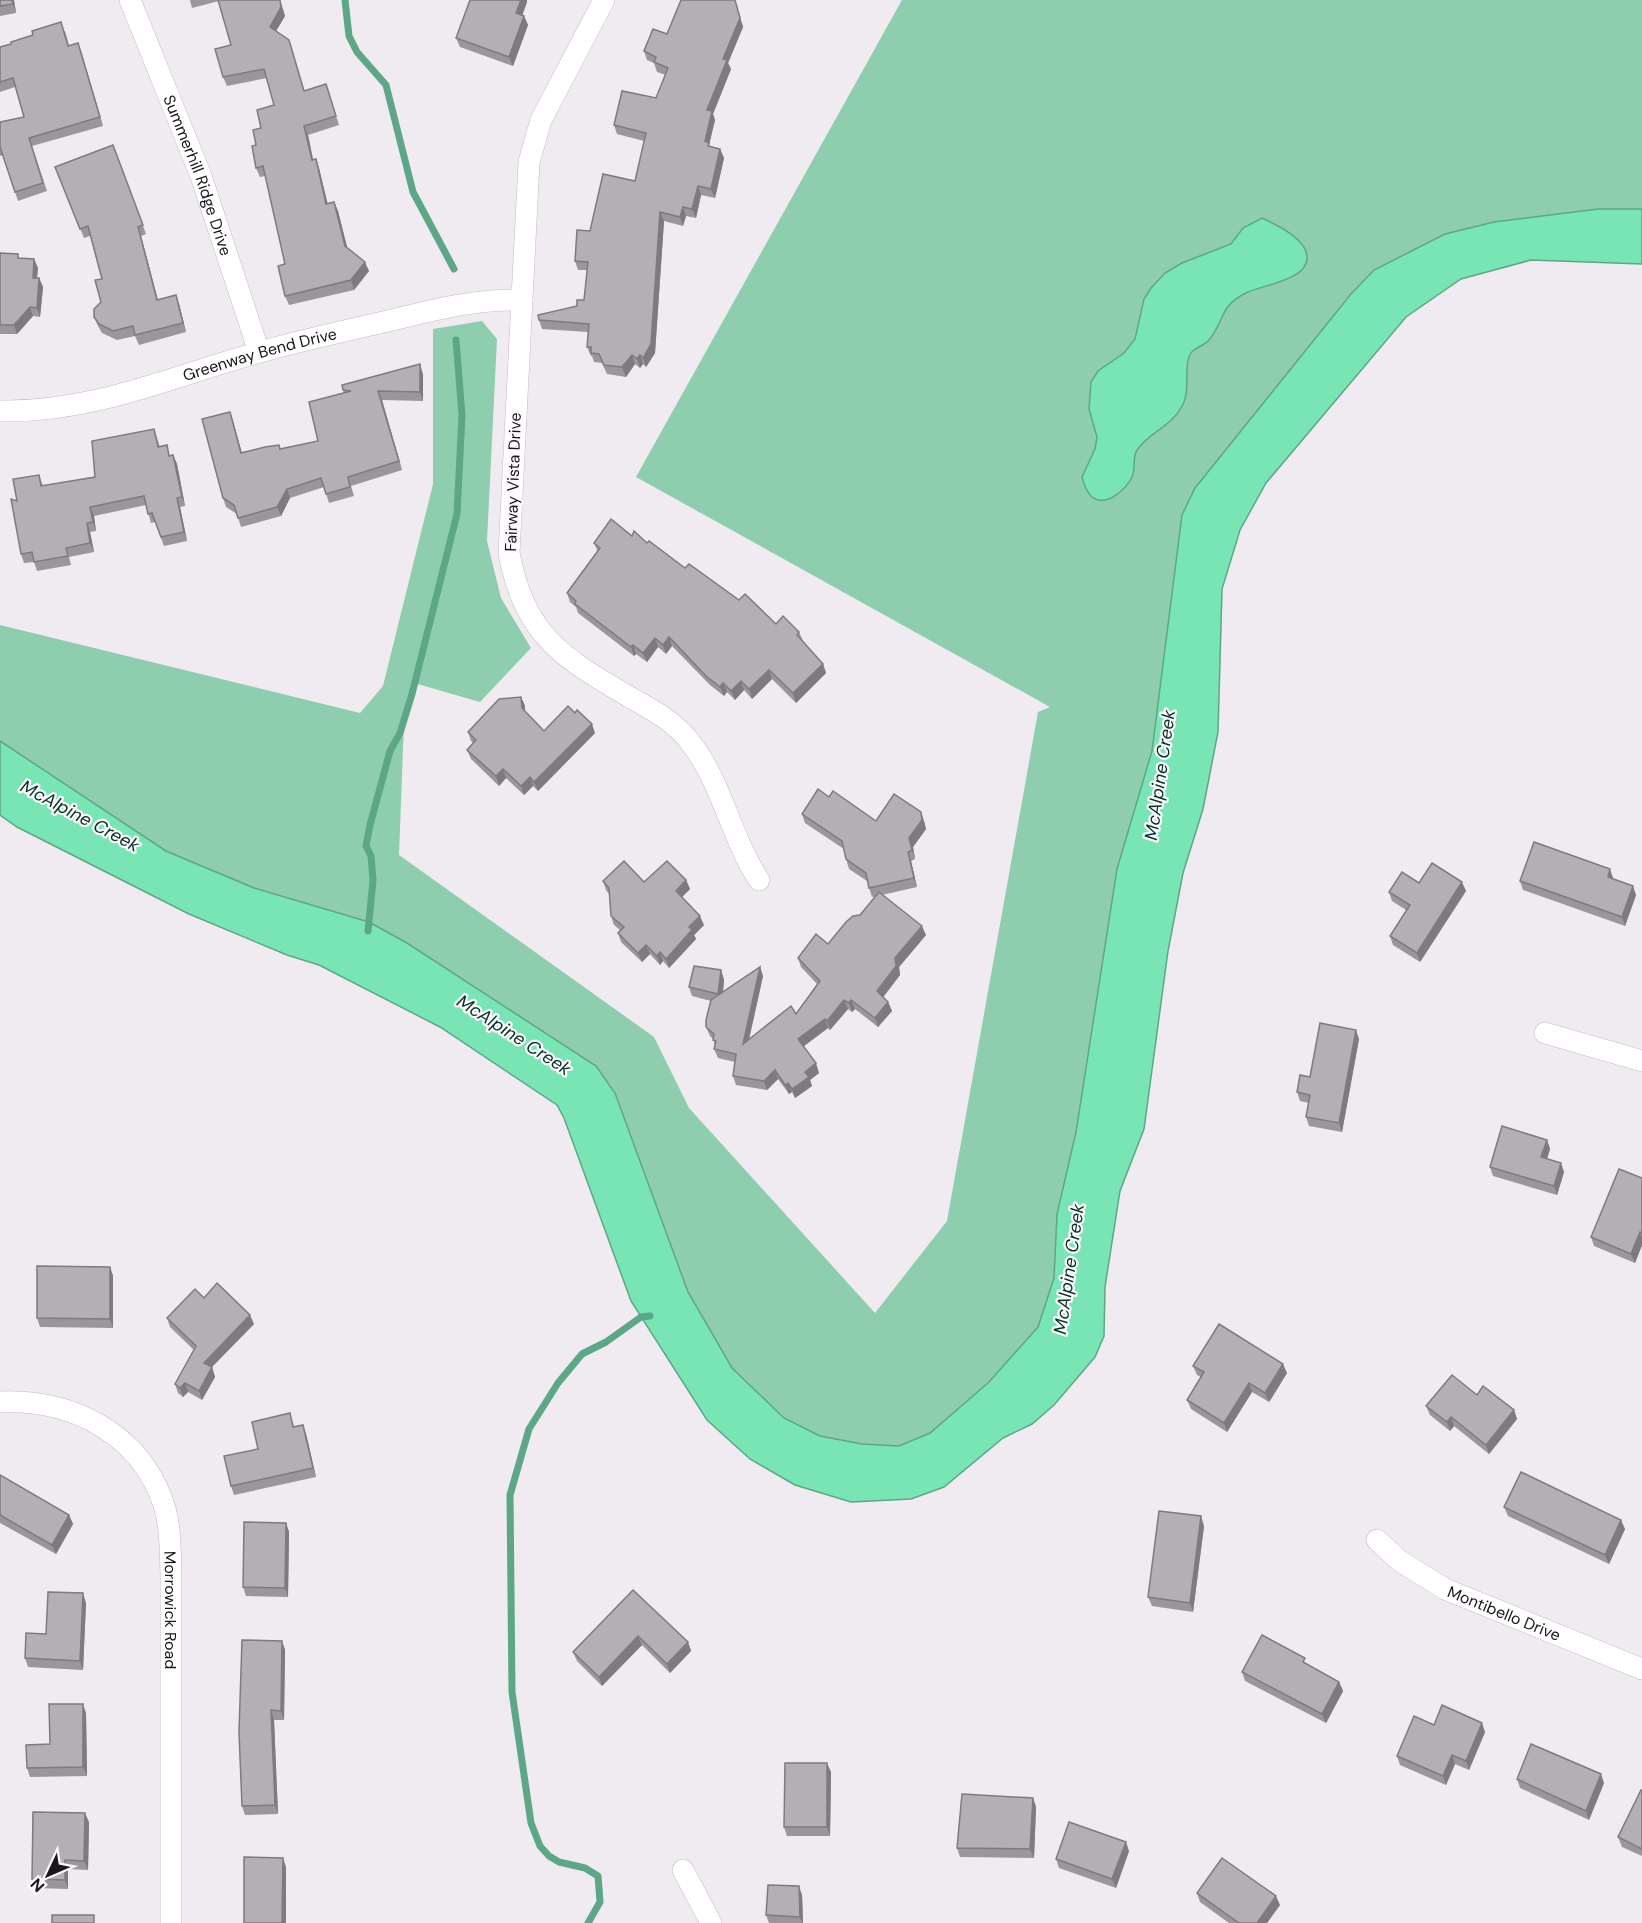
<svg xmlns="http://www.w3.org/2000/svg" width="1642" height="1923" viewBox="0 0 1642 1923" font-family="'DM Sans',sans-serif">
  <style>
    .green { fill: #8eceae }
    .water { fill: #7ae5b4; stroke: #5da786; stroke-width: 1.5 }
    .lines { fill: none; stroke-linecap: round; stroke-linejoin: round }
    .stream { stroke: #5da786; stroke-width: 7 }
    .minor-casing { stroke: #c1bcc1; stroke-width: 22 }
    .minor { stroke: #fff; stroke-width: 21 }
    .wall { fill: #9b969b }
    .shaded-wall { fill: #7e7a7e }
    .building { fill: #b4afb4; stroke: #7e7a7e; stroke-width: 1.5 }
    .labels { text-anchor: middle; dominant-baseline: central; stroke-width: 4.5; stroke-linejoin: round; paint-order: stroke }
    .street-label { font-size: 16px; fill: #181719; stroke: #fdf8fd }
    .water-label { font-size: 18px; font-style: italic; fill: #003220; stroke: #fdf8fd }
  </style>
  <rect width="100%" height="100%" fill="#efebf0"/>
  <path class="green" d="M902 0H1642V220L1459 254 1245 460 1077 1333 970 1428 855 1461 702 1386 562 1055 0 775V625L360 713 383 686 433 484V329L482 321 497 339 487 541 501 598 531 648 480 702 414 683 404 722 399 855 654 1037 689 1108 875 1313 947 1221 1038 712 1050 707 636 477Z"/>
  <g class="water">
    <path d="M1598 209H1642V264L1531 260 1461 279 1406 317 1266 483 1240 530 1222 589 1218 732 1203 809 1183 873 1168 951 1144 1129 1120 1191 1105 1287 1104 1336 1095 1357 1054 1405 1032 1424 1003 1438 944 1487 911 1499 851 1502 795 1485 750 1459 707 1420 631 1301 564 1118 557 1105 440 1027 319 965 287 955 189 914 17 827 0 815V741L166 851 254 888 369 922 407 943 596 1066 615 1093 688 1292 732 1368 784 1418 820 1436 862 1444 899 1446 930 1433 989 1382 1038 1327 1054 1278 1057 1214 1076 1132 1117 869 1152 751 1182 515 1195 488 1351 294 1374 270 1445 234 1494 222Z"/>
    <path d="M1262 218C1276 225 1308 239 1307 258 1307 280 1263 285 1248 292 1219 305 1225 321 1209 340 1203 347 1191 348 1189 357 1184 371 1190 388 1184 402 1174 426 1150 431 1137 450 1132 458 1136 468 1132 477 1126 489 1106 508 1092 497 1086 492 1084 484 1082 477L1095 449 1097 437 1089 409 1091 382 1098 371 1124 353 1135 339 1144 299 1151 288 1165 273 1182 263 1231 244 1243 228Z"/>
  </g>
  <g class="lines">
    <g class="stream">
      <path d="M345 0 349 36 357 52 386 85 413 192 454 269"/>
      <path d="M368 931 373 880 371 856 366 846 370 825 390 751 400 733 412 694 457 514 462 415 456 340"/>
      <path d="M588 1923 600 1902 598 1876 585 1868 559 1862 549 1856 540 1846 531 1823 512 1692 510 1495 529 1429 558 1383 582 1354 606 1342 641 1317 650 1316"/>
    </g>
    <defs>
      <g id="minor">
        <path id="s1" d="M130 0 201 176 259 352"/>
        <path d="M604 0 541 120 529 162 509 553C525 637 563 658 633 699 654 711 675 722 690 742 723 784 730 836 759 880"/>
        <path id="s2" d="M0 411C92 413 173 376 260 352 302 340 345 331 388 321 433 310 475 299 522 300"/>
        <path d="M1545 1033 1642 1061"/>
        <path id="s3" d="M0 1402C71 1399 138 1432 163 1502 171 1525 170 1551 171 1574V1923"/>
        <path id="s4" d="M1377 1540 1400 1561 1445 1589 1642 1669"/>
        <path d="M683 1870 711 1923"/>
      </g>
    </defs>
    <use href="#minor" class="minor-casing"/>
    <use href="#minor" class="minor"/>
  </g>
  <g class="wall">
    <path d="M0 0H14L16 13 0 16Z"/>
    <path d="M190 0H280L285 16 276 31 292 49 304 91 326 84 339 125 308 135 313 160 316 159 319 168 327 204 334 202 338 211 347 247 369 271 354 290 289 305 285 296V264L265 176 260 177 256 168V145L261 128 274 105 267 78 227 86 223 77 231 45 219 1 192 8Z"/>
    <path d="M681 0H735L743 27 728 63 731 69 713 114 715 120 709 145 710 146 720 149 724 158 715 198 701 195 696 218 686 216 683 226 664 221 655 353 646 367 643 364 640 368 635 364 626 377 607 374 602 363 594 362 592 356H591L587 347 588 332 542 329 539 320 577 306 584 300 587 270H578L575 261 590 231 635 181 644 141 617 134 614 125 656 98 666 75 657 72 654 63 647 60 644 51 667 34Z"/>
    <path d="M527 2 522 15 524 16 528 25 513 66 460 47 456 38Z"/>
    <path d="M65 31 69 45 81 51 103 126 32 146 47 191 18 201 3 155 1 156 0 155V122L24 117 15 87 0 92V47Z"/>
    <path d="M113 145 146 234 141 236 158 300 179 304 186 332 139 345 135 336 117 340 102 333 98 326 94 317 101 302 102 279 90 236 84 238 55 167Z"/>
    <path d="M0 253 20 258 34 259 38 268 37 278H39L43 287 40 317 33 316 17 334H0Z"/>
    <path d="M423 374V401L382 400 402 470 351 486 354 496 329 503 324 487 290 498 281 516 241 527 237 514 226 507 223 498 230 412 242 453 280 449 318 441 344 393 343 390Z"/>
    <path d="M154 429 160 447 171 456 173 455 177 464 185 506 180 507 187 541 164 546 155 522 151 523 146 505 94 516 96 531 90 532 94 552 69 557 71 565 37 571 34 562 24 563 21 554 17 501 39 475 43 486 95 477Z"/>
    <path d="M632 536 647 543 685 568 739 600 776 624 799 632 803 641 823 664 826 673 796 703 772 679 752 699 744 690 735 700 727 692 724 696 710 685 672 646 666 654 658 647 647 662 636 654 634 656 578 613 576 607 570 602 567 593 598 552 594 543Z"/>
    <path d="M521 697 525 706V711L544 731 595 733 538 791 533 786 524 795 506 778 499 786 471 759 467 750 473 743 471 741 468 732Z"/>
    <path d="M829 797 876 821H924L926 829 913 847 915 859 911 861 917 887 882 895 926 935 899 967 900 975 883 997 888 1002 892 1011 878 1027 855 1009 852 1012 848 1009 830 1030 828 1028 803 1047 819 1073 810 1080 812 1086 795 1098 792 1092 789 1094 778 1079 767 1090 736 1085 733 1076 735 1062 718 1058 714 1049 715 1046 713 1039 710 1036 706 1027 711 1001 692 996 689 987 721 970 724 980 723 992 760 967 763 976 749 1039 796 1014 817 984 801 967 798 958 828 944 860 915 876 896 872 897 867 881 849 869 846 859 844 849 805 823 802 814Z"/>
    <path d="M1613 878V879L1636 895 1625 926 1523 890 1520 881Z"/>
    <path d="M686 880 690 889 682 897 704 925 694 935 696 939 669 968 663 961 660 965 650 954 642 962 621 942 618 933 620 930 614 925 611 916 609 894 606 890 603 881 644 882Z"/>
    <path d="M1419 883 1466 891 1420 962 1393 945 1390 936 1406 910 1392 901 1389 892Z"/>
    <path d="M1359 1039 1342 1132 1309 1126 1306 1117 1309 1103 1300 1101 1297 1092Z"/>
    <path d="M1547 1140 1550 1149 1547 1158 1564 1172 1557 1195 1493 1176 1490 1167Z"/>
    <path d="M1642 1178V1245L1635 1263 1594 1246 1591 1237Z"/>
    <path d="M110 1267 113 1276V1328L40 1327 37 1318Z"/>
    <path d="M204 1298 254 1324 212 1367 215 1377 202 1400 188 1392 183 1397 178 1393 175 1384 194 1350 170 1327 167 1318Z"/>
    <path d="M1193 1366 1287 1373 1269 1402 1252 1392 1227 1432 1191 1409 1187 1400 1201 1377 1197 1375Z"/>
    <path d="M1477 1395 1514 1410 1517 1419 1489 1454 1454 1426 1450 1431 1430 1415 1426 1406Z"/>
    <path d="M293 1422 294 1427 306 1434 316 1477 234 1495 231 1486 258 1449Z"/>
    <path d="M0 1475 69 1515 73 1524 56 1554 0 1523Z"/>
    <path d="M1504 1507 1625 1529 1609 1564 1508 1516Z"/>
    <path d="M286 1523 289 1532 288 1597 246 1596 243 1587Z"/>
    <path d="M1204 1526 1193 1612 1152 1606 1148 1597Z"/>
    <path d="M633 1590 688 1642 691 1651 670 1673 642 1645 602 1686 577 1661 573 1652Z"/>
    <path d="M86 1603 83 1670 28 1667 25 1658 46 1634Z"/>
    <path d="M282 1641 285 1650 284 1720H274L278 1814 245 1815 242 1806Z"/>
    <path d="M1308 1665 1339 1682 1343 1691 1326 1723 1245 1681 1242 1672Z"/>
    <path d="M86 1713 87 1776 30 1777 27 1768 50 1744Z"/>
    <path d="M1434 1725 1485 1732 1469 1770 1455 1764 1446 1785 1400 1765 1397 1756Z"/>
    <path d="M831 1772 830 1836H787L784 1827Z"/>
    <path d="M1517 1779 1604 1783 1589 1820 1520 1788Z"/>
    <path d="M1642 1790V1856L1622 1847 1618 1837Z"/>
    <path d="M1033 1798 1036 1807 1034 1858 960 1857 957 1848Z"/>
    <path d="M89 1822 88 1870 68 1869V1889L35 1888 32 1879Z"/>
    <path d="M1129 1851 1116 1888 1059 1868 1056 1859Z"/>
    <path d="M1197 1893 1280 1905 1267 1923H1229L1200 1902Z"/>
    <path d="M802 1895 803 1923H769L766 1915Z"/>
  </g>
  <g class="shaded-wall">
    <path d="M12 0H14L16 13 13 4Z"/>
    <path d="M280 0 285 16 273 36 270 27Z"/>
    <path d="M521 0H527V2L520 22 516 13Z"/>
    <path d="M735 0 743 27 728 63 731 69 713 114 715 120 709 145 712 152 705 141 707 110 723 59Z"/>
    <path d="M524 16 528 25 513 66 509 57Z"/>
    <path d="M78 43 81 51 103 126 100 117Z"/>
    <path d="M304 126 308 135 315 169 312 160Z"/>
    <path d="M720 149 724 158 715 198 711 189Z"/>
    <path d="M316 159 319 168 330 213 326 204Z"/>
    <path d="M698 186 701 195 696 218 692 209Z"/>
    <path d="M334 202 338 211 349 255 345 246Z"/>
    <path d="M683 207 686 216 683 226 680 217Z"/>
    <path d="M660 212 664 221 655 353 646 367 643 358Z"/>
    <path d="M138 227 141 236 160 309 157 300Z"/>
    <path d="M34 259 38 268 36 287 33 278Z"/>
    <path d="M365 262 369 271 354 290 351 280Z"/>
    <path d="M39 278 43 287 40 317 37 308Z"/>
    <path d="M176 295 179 304 186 332 183 323Z"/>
    <path d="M30 307 33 316 17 334 14 325Z"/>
    <path d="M632 355 635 364 626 377 622 367Z"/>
    <path d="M640 355 643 364 640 368 637 359Z"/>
    <path d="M420 364 423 374V401L420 392Z"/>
    <path d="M378 391 382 400 402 470 399 461Z"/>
    <path d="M230 412 233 421 244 462 241 453Z"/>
    <path d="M173 455 177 464 185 506 182 497Z"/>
    <path d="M287 489 290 498 281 516 277 507Z"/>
    <path d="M177 498 180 507 187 541 184 532Z"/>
    <path d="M90 507 94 516 96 531 93 522Z"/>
    <path d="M87 523 90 532 94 552 90 543Z"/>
    <path d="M669 637 672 646 666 654 663 645Z"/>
    <path d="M655 638 658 647 647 662 643 653Z"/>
    <path d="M633 645 636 654 634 656 631 647Z"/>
    <path d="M823 664 826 673 796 703 793 693Z"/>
    <path d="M769 670 772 679 752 699 749 689Z"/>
    <path d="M741 681 744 690 735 700 731 691Z"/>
    <path d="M723 683 727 692 724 696 720 687Z"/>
    <path d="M521 697 525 706V717L522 708Z"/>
    <path d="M592 724 595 733 538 791 534 782Z"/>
    <path d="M503 769 506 778 499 786 496 776Z"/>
    <path d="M530 777 533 786 524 795 521 786Z"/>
    <path d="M921 812 924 821 926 829 913 847 915 859 912 850 909 838Z"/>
    <path d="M908 852 911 861 917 887 914 878Z"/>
    <path d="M1610 869 1613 878 1611 886 1608 877Z"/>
    <path d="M686 880 690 889 679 900 676 891Z"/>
    <path d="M1462 882 1466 891 1420 962 1417 953Z"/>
    <path d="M1633 886 1636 895 1625 926 1622 917Z"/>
    <path d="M700 916 704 925 694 935 696 939 669 968 666 959 689 927Z"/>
    <path d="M922 926 926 935 899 967 900 975 881 1000 877 991 895 958Z"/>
    <path d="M646 945 650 954 642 962 638 953Z"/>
    <path d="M660 952 663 961 660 965 657 956Z"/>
    <path d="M760 967 763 976 746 1053 743 1044Z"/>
    <path d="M721 970 724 980 722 1003 718 994Z"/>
    <path d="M844 1000 848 1009 830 1030 827 1021Z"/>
    <path d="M851 1000 855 1009 852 1012 849 1003Z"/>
    <path d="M888 1002 892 1011 878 1027 875 1018Z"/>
    <path d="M825 1019 828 1028 801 1048 798 1039Z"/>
    <path d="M1356 1030 1359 1039 1342 1132 1339 1123Z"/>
    <path d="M816 1063 819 1073 810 1080 812 1086 795 1098 792 1089 805 1072Z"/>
    <path d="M775 1070 778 1079 767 1090 764 1081Z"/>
    <path d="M788 1083 792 1092 789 1094 785 1085Z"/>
    <path d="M1547 1140 1550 1149 1545 1166 1541 1157Z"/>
    <path d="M1561 1163 1564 1172 1557 1195 1554 1186Z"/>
    <path d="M1640 1232 1642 1237V1245L1635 1263 1631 1254Z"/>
    <path d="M110 1267 113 1276V1328L110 1319Z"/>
    <path d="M250 1315 254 1324 207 1372 204 1363Z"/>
    <path d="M1283 1364 1287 1373 1269 1402 1265 1393Z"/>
    <path d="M212 1367 215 1377 202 1400 199 1391Z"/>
    <path d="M185 1383 188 1392 183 1397 180 1388Z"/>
    <path d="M1249 1383 1252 1392 1227 1432 1224 1423Z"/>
    <path d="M1514 1410 1517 1419 1489 1454 1486 1445Z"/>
    <path d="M1451 1417 1454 1426 1450 1431 1447 1422Z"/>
    <path d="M303 1425 306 1434 316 1477 313 1468Z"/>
    <path d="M69 1515 73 1524 56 1554 52 1545Z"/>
    <path d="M1201 1516 1204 1526 1193 1612 1190 1603Z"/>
    <path d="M1621 1520 1625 1529 1609 1564 1605 1555Z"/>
    <path d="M286 1523 289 1532 288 1597 285 1588Z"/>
    <path d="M83 1593 86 1603 83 1670 80 1661Z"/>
    <path d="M638 1636 642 1645 602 1686 599 1677Z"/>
    <path d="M282 1641 285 1650 284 1720 281 1711Z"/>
    <path d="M688 1642 691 1651 670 1673 667 1664Z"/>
    <path d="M1339 1682 1343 1691 1326 1723 1322 1714Z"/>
    <path d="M83 1704 86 1713 87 1776 83 1767Z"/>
    <path d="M271 1710 274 1720 278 1814 275 1805Z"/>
    <path d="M1482 1723 1485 1732 1469 1770 1466 1761Z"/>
    <path d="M1452 1755 1455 1764 1446 1785 1443 1776Z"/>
    <path d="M827 1763 831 1772 830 1836 827 1827Z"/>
    <path d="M1601 1774 1604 1783 1589 1820 1586 1811Z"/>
    <path d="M1033 1798 1036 1807 1034 1858 1030 1849Z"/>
    <path d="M85 1813 89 1822 88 1870 84 1861Z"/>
    <path d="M1126 1842 1129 1851 1116 1888 1112 1879Z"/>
    <path d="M283 1858 286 1867V1923H282Z"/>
    <path d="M65 1860 68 1869V1889L65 1880Z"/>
    <path d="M799 1886 802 1895 803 1923H802L800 1917Z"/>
    <path d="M1276 1896 1280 1905 1267 1923H1257Z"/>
  </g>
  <g class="building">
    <path d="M0 0H12L13 4 0 6Z"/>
    <path d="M218 0H280L281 7 270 27 289 40 304 91 326 84 336 116 304 126 312 160 316 159 326 204 334 202 345 246 365 262 351 280 285 296 278 266 285 264 263 166 256 168 252 146 256 145 253 130 261 128 257 110 274 105 264 69 223 77 215 49 231 45Z"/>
    <path d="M470 0H521L516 13 524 16 509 57 456 38Z"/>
    <path d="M681 0H735L740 18 723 59 727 60 707 110 712 111 705 141 709 143 708 146 720 149 711 189 698 186 692 209 683 207 680 217 660 212 651 344 643 358 640 355 637 359 632 355 622 367 604 365 599 354 591 353V347H587L589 324 539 320 538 315 577 306V300H584L588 262 575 261 577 230 590 231 603 174 635 181 646 133 614 125 622 91 656 98 668 68 654 62 656 57 644 51 653 29 667 34Z"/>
    <path d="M61 22 68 46 78 43 100 117 29 138 43 183 15 192 0 147V122L24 117 13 78 0 82V47L11 44V42L33 35 32 31Z"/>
    <path d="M113 145 143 225 138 227 157 300 176 295 183 323 135 335 133 326 113 331 99 324 94 317V309L101 302 95 280 102 279 88 226 80 229 55 167Z"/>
    <path d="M0 253 18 254V258L34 259 33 278H39L37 308 30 307 14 325H0Z"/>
    <path d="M420 364V392L378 391 399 461 348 477 350 487 326 494 321 478 287 489 277 507 238 518 234 505 223 498 202 419 230 412 241 453 265 447 279 445 280 449 318 441 309 402 351 391 343 390 342 385Z"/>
    <path d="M154 429 158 447 167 445 169 456 173 455 182 497 177 498 184 532 161 537 152 513 148 514 144 496 90 507 93 522 87 523 90 543 66 548 68 556 34 562 32 552 21 554 11 499 17 501 13 479 39 475 41 486 95 477 92 441Z"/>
    <path d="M611 519 632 536 634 531 647 543 649 541 685 568 689 564 739 600 745 594 776 624 783 616 799 632 797 635 823 664 793 693 769 670 749 689 741 681 731 691 723 683 720 687 706 676 669 637 663 645 655 638 643 653 633 645 631 647 575 604 576 601 567 593 600 548 594 543Z"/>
    <path d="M521 697 522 708 544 731 568 706 575 713 577 710 592 724 534 782 530 777 521 786 503 769 496 776 467 750 476 740 468 732 499 699Z"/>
    <path d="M818 789 829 797 833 791 876 821 894 794 921 812 922 820 909 838 912 850 908 852 914 878 869 888 866 873 846 859 842 841 802 814Z"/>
    <path d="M1534 842 1610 869 1608 877 1633 886 1622 917 1520 881Z"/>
    <path d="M624 861 644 882 667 861 686 880 676 891 700 916 689 927 692 930 666 959 660 952 657 956 646 945 638 953 618 933 624 927 611 916 609 888 603 881Z"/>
    <path d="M1432 863 1462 882 1417 953 1390 936 1410 905 1389 892 1402 872 1419 883Z"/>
    <path d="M879 892 922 926 895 958 896 966 877 991 888 1002 875 1018 851 1000 849 1003 844 1000 827 1021 825 1019 798 1039 816 1063 805 1072 809 1077 792 1089 788 1083 785 1085 775 1070 764 1081 733 1076 736 1054 714 1049 716 1041 713 1040 714 1034 706 1027V1020L711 1000 760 967 743 1044 791 1006 796 1014 820 981 798 958 816 934 828 944 846 922 853 916 860 915Z"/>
    <path d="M694 966 721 970 718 994 689 987Z"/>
    <path d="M1320 1023 1356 1030 1339 1123 1306 1117 1310 1095 1297 1092 1300 1075 1310 1077Z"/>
    <path d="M1502 1126 1547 1140 1541 1157 1561 1163 1554 1186 1490 1167Z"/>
    <path d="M1619 1169 1642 1178V1233L1640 1232 1631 1254 1591 1237Z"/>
    <path d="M37 1266 110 1267V1319L37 1318Z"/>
    <path d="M217 1283 250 1315 204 1363 212 1367 199 1391 185 1383 180 1388 175 1384 196 1346 167 1318 195 1289 204 1298Z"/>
    <path d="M1219 1324 1283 1364 1265 1393 1249 1383 1224 1423 1187 1400 1204 1372 1193 1366Z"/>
    <path d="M1452 1375 1477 1395 1483 1386 1514 1410 1486 1445 1451 1417 1447 1422 1426 1406Z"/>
    <path d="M290 1413 293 1427 303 1425 313 1468 231 1486 224 1456 258 1449 252 1422Z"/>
    <path d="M1521 1472 1621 1520 1605 1555 1504 1507Z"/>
    <path d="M0 1475 69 1515 52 1545 0 1515Z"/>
    <path d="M1159 1511 1201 1516 1190 1603 1148 1597Z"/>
    <path d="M244 1522 286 1523 285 1588 243 1587Z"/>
    <path d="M633 1590 688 1642 667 1664 638 1636 599 1677 573 1652Z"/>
    <path d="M48 1592 83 1593 80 1661 25 1658 26 1633 46 1634Z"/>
    <path d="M1262 1635 1305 1658 1303 1662 1339 1682 1322 1714 1242 1672Z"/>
    <path d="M242 1640 282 1641 281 1711 271 1710 275 1805 242 1806 239 1732Z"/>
    <path d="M49 1704H83V1767L27 1768 26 1745 50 1744Z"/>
    <path d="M1442 1705 1482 1723 1466 1761 1452 1755 1443 1776 1397 1756 1414 1716 1434 1725Z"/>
    <path d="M1531 1744 1601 1774 1586 1811 1517 1779Z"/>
    <path d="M785 1763H827V1827H784Z"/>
    <path d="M1641 1790H1642V1849L1618 1837Z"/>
    <path d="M962 1794 1033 1798 1030 1849 957 1848Z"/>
    <path d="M33 1812 85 1813 84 1861 65 1860V1880L32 1879Z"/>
    <path d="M1069 1822 1126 1842 1112 1879 1056 1859Z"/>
    <path d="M244 1857 283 1858 282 1923H244Z"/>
    <path d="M1222 1858 1276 1896 1257 1923H1239L1197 1893Z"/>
    <path d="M768 1885 799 1886 800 1917 766 1915Z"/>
    <rect x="52" y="1915" width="42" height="8"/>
  </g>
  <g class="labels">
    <g class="street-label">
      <text stroke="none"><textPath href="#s1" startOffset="188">Summerhill Ridge Drive</textPath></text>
      <text stroke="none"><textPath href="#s2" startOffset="267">Greenway Bend Drive</textPath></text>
      <text transform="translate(513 482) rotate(-88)">Fairway Vista Drive</text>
      <text stroke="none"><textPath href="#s3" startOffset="314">Morrowick Road</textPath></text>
      <text stroke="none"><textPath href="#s4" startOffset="148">Montibello Drive</textPath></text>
    </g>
    <g class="water-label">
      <text transform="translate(1160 775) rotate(-82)">McAlpine Creek</text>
      <text transform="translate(80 816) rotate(28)">McAlpine Creek</text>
      <text transform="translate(514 1035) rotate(33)">McAlpine Creek</text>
      <text transform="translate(1069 1269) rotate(-82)">McAlpine Creek</text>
    </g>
  </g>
  <g transform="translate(48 1875) rotate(226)" stroke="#fdf8fd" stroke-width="4.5" paint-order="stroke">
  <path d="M0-4.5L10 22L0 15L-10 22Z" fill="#181719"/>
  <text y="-9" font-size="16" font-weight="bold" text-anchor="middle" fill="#181719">N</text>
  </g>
</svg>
